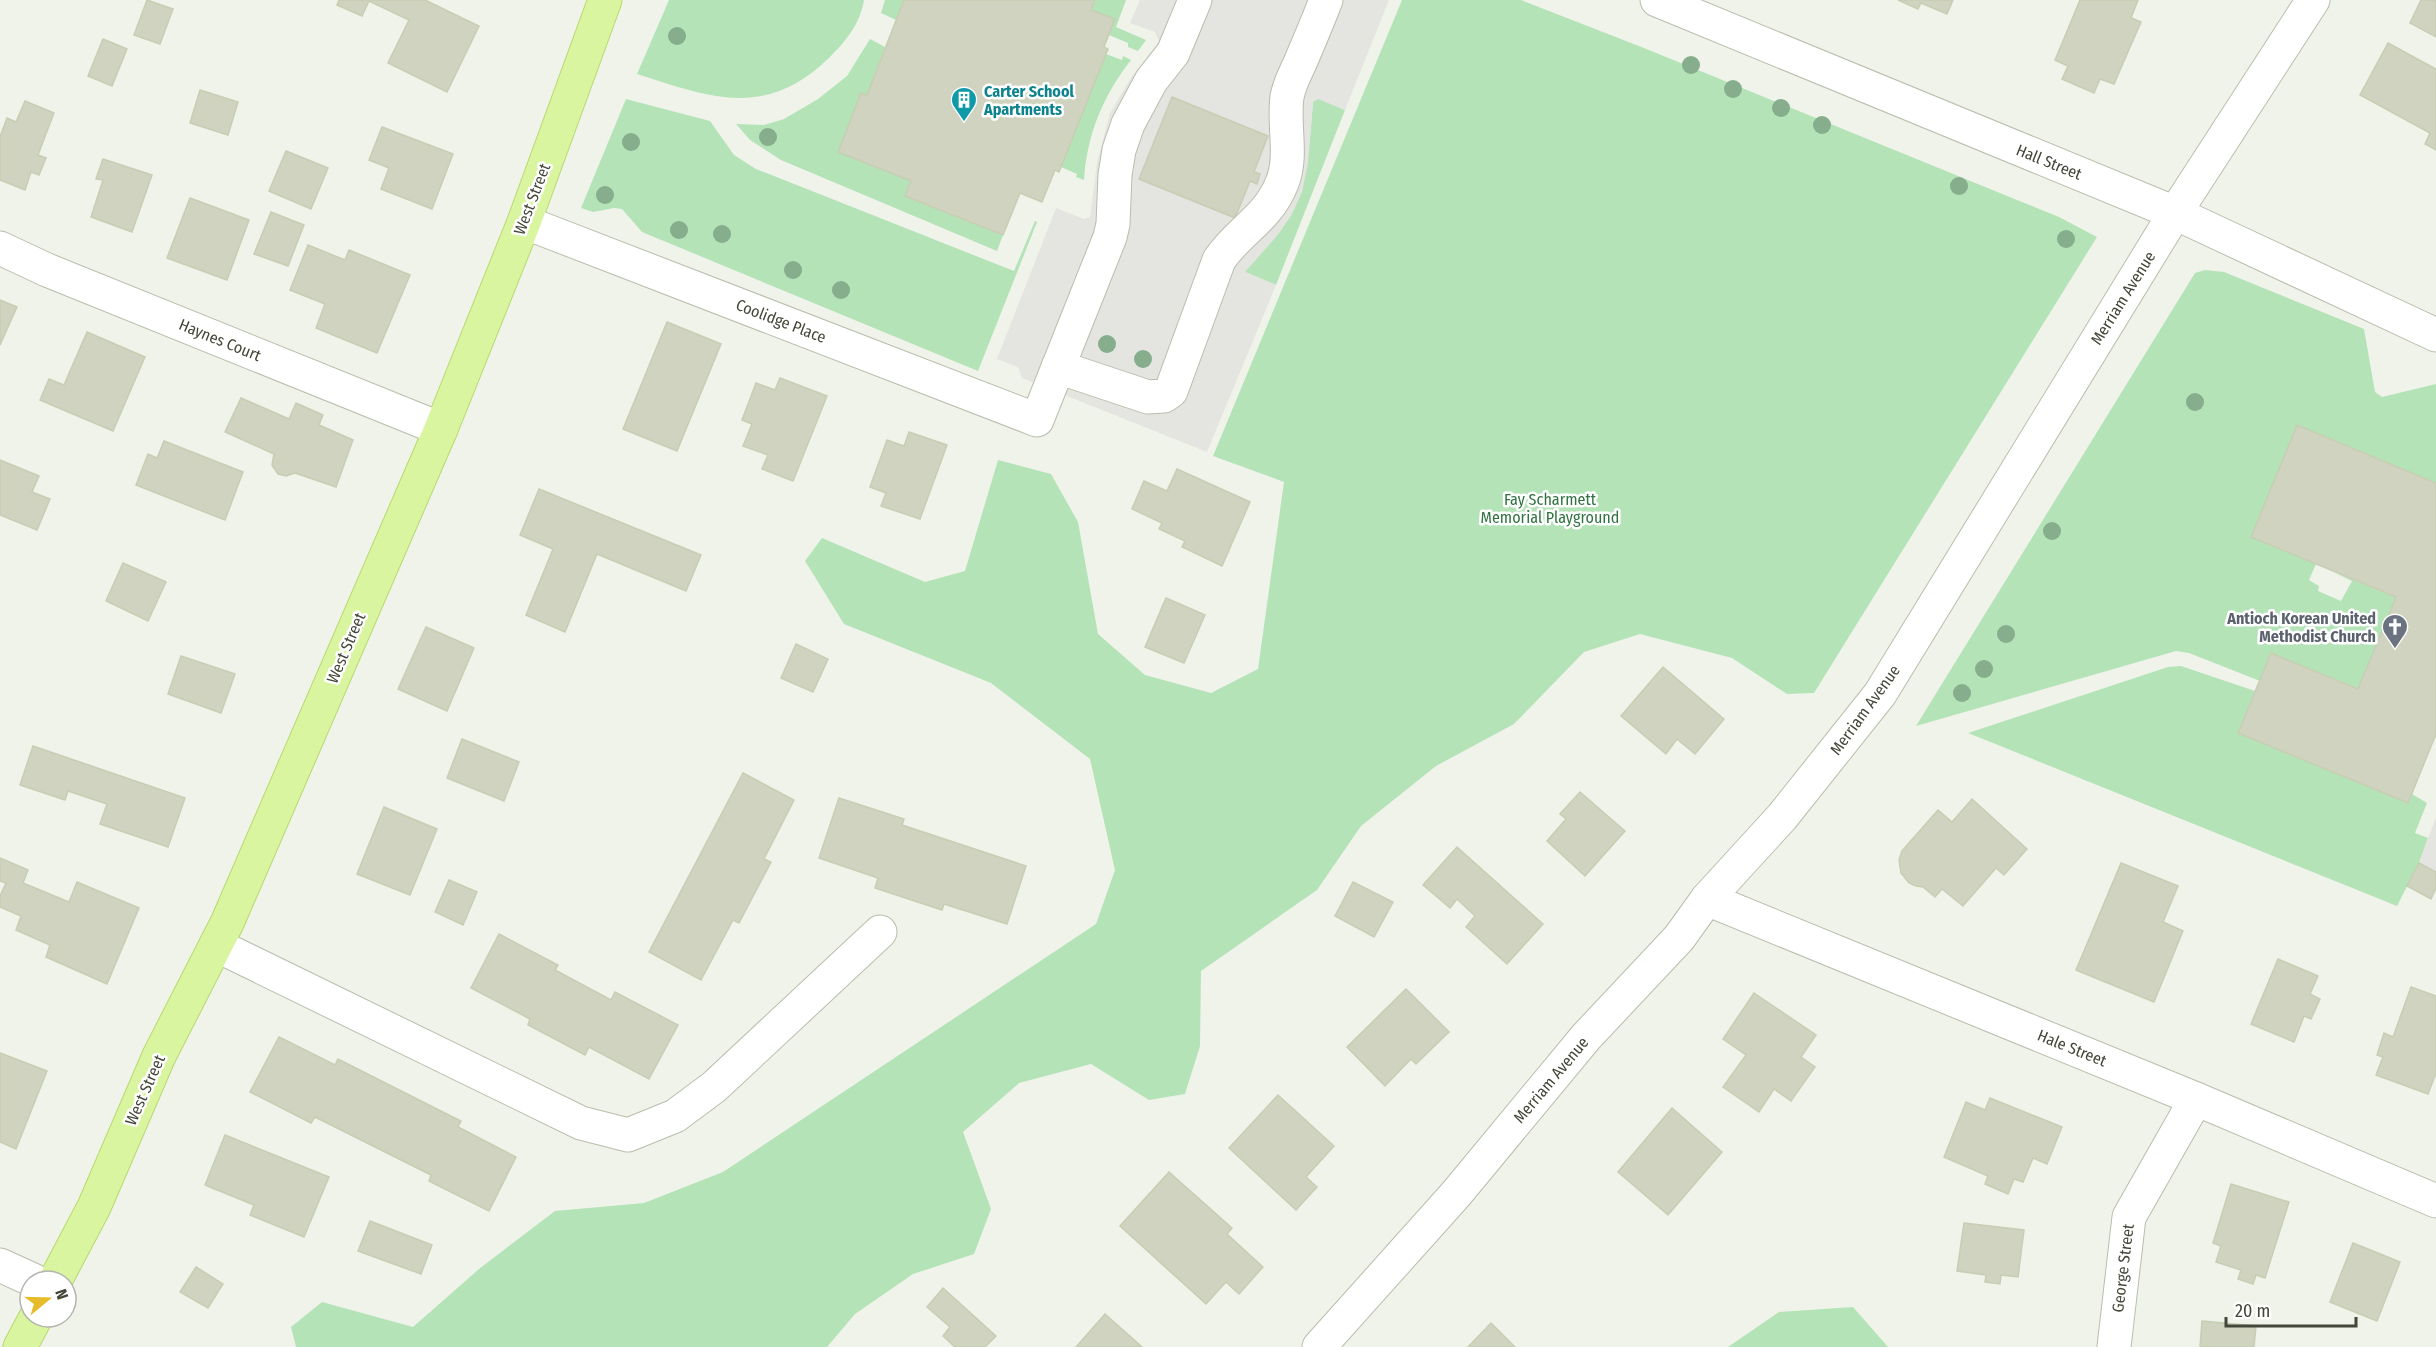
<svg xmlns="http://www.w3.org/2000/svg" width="2436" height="1347" viewBox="0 0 2436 1347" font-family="'Fira Sans Condensed',sans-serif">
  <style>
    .green { fill: #b5e3b8 }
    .parking { fill: #e4e5e0 }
    .building { fill: #cfd3bf; stroke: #c7ceb3; stroke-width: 1.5 }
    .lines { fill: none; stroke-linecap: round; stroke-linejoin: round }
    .minor-casing { stroke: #b9bdac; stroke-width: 35 }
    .major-casing { stroke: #b8d970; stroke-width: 35 }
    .minor { stroke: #fff; stroke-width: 33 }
    .major { stroke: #d9f59f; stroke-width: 33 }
    .tree { fill: #86ad8c }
    .labels { text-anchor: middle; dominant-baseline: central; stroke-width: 5; stroke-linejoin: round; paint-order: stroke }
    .culture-label { font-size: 16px; font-weight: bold; fill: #0d838f; stroke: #fff; text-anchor: start }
    .street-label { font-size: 16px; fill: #434638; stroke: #fff }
    .park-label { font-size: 16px; fill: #307340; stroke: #fff }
    .worship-label { font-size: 16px; font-weight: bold; fill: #5b616d; stroke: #fff; text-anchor: end }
  </style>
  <rect width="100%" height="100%" fill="#f0f3e9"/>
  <g class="green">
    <path d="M669 0H864C860 24 846 41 829 58 766 119 711 98 637 74Z"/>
    <path d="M885 0H904L896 20 881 13Z"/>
    <path d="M1095 0H1126L1116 27 1146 40 1138 51 1128 47V43L1109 35 1115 19 1091 10Z"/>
    <path d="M1402 0H1521L1644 48 2022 202 2059 217 2097 237 1814 693 1787 694 1732 658 1640 634 1584 652 1514 724 1436 766 1361 826 1317 890 1201 971 1200 1046 1185 1094 1149 1100 1091 1064 1019 1083 963 1132 991 1209 974 1254 913 1274 855 1314 827 1347H296L291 1327 322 1302 413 1327 479 1269 555 1211 644 1203 723 1172 1096 924 1115 870 1090 759 991 683 844 624 805 561 822 538 925 582 965 571 998 460 1051 474 1078 522 1098 634 1145 675 1211 693 1258 669 1284 482 1213 456Z"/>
    <path d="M870 39 885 47 867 95 861 93 838 152 911 181 906 196 1003 235 997 251 781 160 750 140 736 124 764 125 784 119 818 99 847 76Z"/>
    <path d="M1106 54 1122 60 1123 56 1131 60C1103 96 1087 134 1084 180L1076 177 1077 174 1061 167Z"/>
    <path d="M1318 98 1345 110 1276 285 1245 272C1252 257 1271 245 1281 230 1308 191 1309 148 1313 102Z"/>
    <path d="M626 99 710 121 734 155 756 169 1014 271 1035 221 1037 222 978 371 642 232 622 209 614 208 593 212 581 208Z"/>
    <path d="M2205 270 2224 272 2364 329 2375 392 2382 397 2436 384V483L2251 537 2316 564 2309 580 2319 586 2318 591 2341 601 2352 581 2333 572 2396 597 2358 689 2260 681 2189 653 2176 651 1916 726 2195 273Z"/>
    <path d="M2181 666 2255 691 2239 733 2407 803 2412 794 2427 803 2415 833 2428 838 2419 863 2397 906 1968 733 2168 667Z"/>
    <path d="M1853 1307 1888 1347H1728L1779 1312Z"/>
  </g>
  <g class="parking">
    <path d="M1140 0H1389L1345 110 1318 99 1313 102 1308 163 1302 192 1291 216 1275 238 1245 272 1276 285 1207 452 1022 378 1018 367 997 359 1056 208 1084 219 1090 217 1097 163 1110 113 1132 76 1159 41 1155 32 1130 23Z"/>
    <path d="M2436 817V872L2419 863Z"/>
  </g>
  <g class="building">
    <path d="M147 0 173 9 160 44 134 35Z"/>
    <path d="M339 0H425L479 26 447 92 388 63 409 20 369 1 362 16 337 5Z"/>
    <path d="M904 0H1095L1091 10 1115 19 1104 47 1108 49 1106 54 1059 172 1055 170 1042 202 1020 193 1003 235 905 196 911 181 838 152 861 93 867 95Z"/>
    <path d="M1898 0H1953L1947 14 1921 3 1918 9Z"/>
    <path d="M2080 0H2138L2131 18 2141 22 2114 84 2100 79 2094 93 2062 79 2068 66 2055 60Z"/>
    <path d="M2421 0H2436V37L2410 23Z"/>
    <path d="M103 39 127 49 112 86 88 76Z"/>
    <path d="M2388 43 2436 69V150L2425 144 2430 133 2360 95Z"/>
    <path d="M200 90 238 102 228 135 190 123Z"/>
    <path d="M1172 97 1268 136 1254 172 1260 174 1257 184 1250 181 1235 218 1139 179Z"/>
    <path d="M25 101 54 113 38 155 46 158 39 175 31 172 25 190 0 180V137L7 118 16 122Z"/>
    <path d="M382 127 453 154 432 209 381 189 389 168 369 160Z"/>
    <path d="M286 151 328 168 311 209 269 191Z"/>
    <path d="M103 159 152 175 132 232 91 217 103 180 96 179Z"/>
    <path d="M190 198 249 220 227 280 167 258Z"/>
    <path d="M271 212 304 225 288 266 254 254Z"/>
    <path d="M308 245 345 260 349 250 410 275 377 353 316 328 325 304 290 290Z"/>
    <path d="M0 300 17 307 0 345Z"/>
    <path d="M667 322 721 344 677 451 623 429Z"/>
    <path d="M87 332 145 357 113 431 40 400 49 379 64 385Z"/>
    <path d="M780 378 827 396 793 481 762 469 768 455 743 446 752 424 742 420 756 383 775 390Z"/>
    <path d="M241 398 289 419 296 403 323 415 319 425 353 440 336 487 295 473 286 476 278 474 272 465 274 454 225 432Z"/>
    <path d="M2297 425 2436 483V734L2408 803 2238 733 2271 653 2358 689 2396 597 2251 537Z"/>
    <path d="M909 432 947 445 920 519 881 506 886 493 870 487 887 440 904 446Z"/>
    <path d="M164 441 243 472 225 520 136 485 148 454 157 458Z"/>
    <path d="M0 460 39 476 32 492 50 499 37 530 0 515Z"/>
    <path d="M1177 469 1250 502 1222 566 1182 547 1185 541 1159 529 1162 523 1132 509 1144 481 1167 491Z"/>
    <path d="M539 489 701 555 686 591 597 554 565 632 526 615 553 549 520 535Z"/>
    <path d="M123 563 166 582 148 621 106 601Z"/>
    <path d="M1166 598 1205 615 1184 663 1145 647Z"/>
    <path d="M426 627 474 648 447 711 398 689Z"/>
    <path d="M796 644 828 659 813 692 781 678Z"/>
    <path d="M181 656 235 674 221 713 168 694Z"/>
    <path d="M1663 667 1724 719 1695 754 1677 739 1666 754 1621 716Z"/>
    <path d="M462 739 519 762 504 801 447 778Z"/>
    <path d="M33 746 185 798 168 847 100 824 107 804 68 791 65 800 20 785Z"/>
    <path d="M743 773 794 800 764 859 771 862 739 923 733 920 701 980 649 952Z"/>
    <path d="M1580 792 1625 831 1585 876 1547 841 1566 819 1560 814Z"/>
    <path d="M839 798 904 819 902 825 1026 866 1007 924 944 904 942 910 875 888 878 878 819 858Z"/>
    <path d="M1972 799 2027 849 2004 875 1996 868 1963 906 1942 889 1935 897 1923 887 1916 886 1909 883 1901 873 1899 860 1902 851 1938 810 1952 822Z"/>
    <path d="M384 807 437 829 410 895 357 874Z"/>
    <path d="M1457 847 1543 924 1507 964 1466 927 1475 916 1457 899 1450 908 1423 885Z"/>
    <path d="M0 858 28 870 23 883 69 902 77 882 139 908 107 984 46 957 50 945 16 930 21 916 0 907V896L6 883 0 881Z"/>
    <path d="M2121 863 2178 886 2163 922 2183 931 2154 1002 2076 970Z"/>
    <path d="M2419 863 2436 872V888L2431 899 2407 886Z"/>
    <path d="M449 880 477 892 463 925 435 912Z"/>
    <path d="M1353 882 1393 902 1374 937 1335 916Z"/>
    <path d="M499 934 558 965 555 970 611 1000 615 992 678 1025 649 1079 589 1047 585 1055 528 1025 530 1019 471 988Z"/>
    <path d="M2278 959 2318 976 2310 994 2320 999 2311 1019 2304 1016 2294 1042 2251 1024Z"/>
    <path d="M2411 987 2436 996V1073L2428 1094 2376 1075 2383 1057 2377 1055 2384 1033 2393 1037Z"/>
    <path d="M1406 989 1449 1032 1416 1064 1411 1059 1385 1086 1347 1047Z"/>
    <path d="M1754 993 1816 1035 1801 1057 1815 1067 1791 1101 1774 1089 1759 1112 1723 1087 1746 1055 1723 1039Z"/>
    <path d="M279 1037 335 1065 338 1059 461 1121 458 1127 516 1157 489 1211 429 1181 431 1175 315 1117 311 1123 250 1092Z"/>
    <path d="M0 1053 47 1071 16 1149 0 1142Z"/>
    <path d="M1278 1095 1334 1146 1306 1177 1317 1187 1296 1210 1229 1148Z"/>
    <path d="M1990 1098 2062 1127 2047 1164 2033 1158 2023 1182 2014 1179 2008 1194 1985 1184 1988 1176 1944 1157 1966 1102 1985 1110Z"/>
    <path d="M1672 1108 1722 1152 1668 1215 1618 1172Z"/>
    <path d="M225 1135 329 1177 304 1237 250 1215 254 1205 205 1185Z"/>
    <path d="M1169 1172 1232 1228 1227 1234 1263 1267 1239 1294 1226 1282 1206 1304 1120 1226Z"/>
    <path d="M2231 1184 2289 1202 2265 1278 2256 1275 2253 1284 2238 1279 2241 1270 2216 1262 2221 1246 2213 1243Z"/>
    <path d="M370 1221 432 1245 421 1274 358 1251Z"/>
    <path d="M1964 1223 2024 1230 2018 1277 2001 1275 2000 1284 1985 1282 1986 1275 1957 1271Z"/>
    <path d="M2353 1243 2400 1262 2377 1321 2330 1302Z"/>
    <path d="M196 1267 223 1284 208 1308 180 1292Z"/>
    <path d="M943 1288 996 1336 985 1347H955L943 1336 950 1327 927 1307Z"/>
    <path d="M1105 1314 1142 1347H1076Z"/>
    <path d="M2202 1321 2256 1326 2254 1347H2200Z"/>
    <path d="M1491 1323 1515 1347H1468Z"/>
  </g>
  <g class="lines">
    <defs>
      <g id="minor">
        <path d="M1657 0 2175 213 2436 335"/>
        <path d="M524 222 1037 420 1110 237 1113 224 1115 175 1119 150 1128 124 1151 81 1173 53 1195 0"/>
        <path d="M0 248 47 270 441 429"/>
        <path d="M1058 367 1148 397 1164 396 1171 391 1219 260C1238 231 1268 219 1282 183 1293 156 1283 126 1287 97 1289 85 1295 74 1300 63 1309 42 1318 21 1326 0"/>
        <path d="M1707 899 2196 1099 2436 1201"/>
        <path d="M216 945 581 1123 628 1135 675 1116 714 1087 880 932"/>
        <path d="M0 1265 35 1281"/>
        <path d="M1319 1347 1456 1194 1586 1037 1679 938 1707 899 1782 817 1880 694 2175 213 2313 0"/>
        <path d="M2114 1347 2129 1217 2196 1099"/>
      </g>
      <g id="major">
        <path d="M55 1281 94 1207 159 1056 227 923 441 429 524 222 605 0"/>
        <path d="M20 1347 36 1317"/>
      </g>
    </defs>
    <use href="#minor" class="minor-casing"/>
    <use href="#major" class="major-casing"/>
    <use href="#minor" class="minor"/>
    <use href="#major" class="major"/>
  </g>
  <g class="tree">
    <circle cx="677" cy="36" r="9"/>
    <circle cx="1691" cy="65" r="9"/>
    <circle cx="1733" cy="89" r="9"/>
    <circle cx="1781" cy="108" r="9"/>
    <circle cx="1822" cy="125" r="9"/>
    <circle cx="768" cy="137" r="9"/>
    <circle cx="631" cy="142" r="9"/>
    <circle cx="1959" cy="186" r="9"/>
    <circle cx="605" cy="195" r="9"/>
    <circle cx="679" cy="230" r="9"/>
    <circle cx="722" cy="234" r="9"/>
    <circle cx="2066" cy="239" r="9"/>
    <circle cx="793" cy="270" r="9"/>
    <circle cx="841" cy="290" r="9"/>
    <circle cx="1107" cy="344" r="9"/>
    <circle cx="1143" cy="359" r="9"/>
    <circle cx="2195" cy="402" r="9"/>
    <circle cx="2052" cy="531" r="9"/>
    <circle cx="2006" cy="634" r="9"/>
    <circle cx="1984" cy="669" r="9"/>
    <circle cx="1962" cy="693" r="9"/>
  </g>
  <defs>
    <symbol id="building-pin" viewBox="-11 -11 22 30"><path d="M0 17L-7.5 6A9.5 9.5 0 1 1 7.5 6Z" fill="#0f9aa8" stroke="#fff"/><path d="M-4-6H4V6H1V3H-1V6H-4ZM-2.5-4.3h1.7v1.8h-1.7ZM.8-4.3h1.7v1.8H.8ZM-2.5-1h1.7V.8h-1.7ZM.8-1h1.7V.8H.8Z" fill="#fff"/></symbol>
    <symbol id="church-pin" viewBox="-11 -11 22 30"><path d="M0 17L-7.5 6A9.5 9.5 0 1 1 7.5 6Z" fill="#6b7280" stroke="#fff"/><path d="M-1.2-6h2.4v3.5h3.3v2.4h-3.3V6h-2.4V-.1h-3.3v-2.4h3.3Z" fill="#fff"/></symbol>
  </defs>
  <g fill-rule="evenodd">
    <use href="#building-pin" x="949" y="85" width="30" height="40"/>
    <use href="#church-pin" x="2380" y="612" width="30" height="40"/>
  </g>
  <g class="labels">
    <g class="culture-label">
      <text x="984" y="91">Carter School<tspan x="984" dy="18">Apartments</tspan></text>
    </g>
    <g class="street-label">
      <text transform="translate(2049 162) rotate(22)">Hall Street</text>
      <text transform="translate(532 199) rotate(-69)">West Street</text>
      <text transform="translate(2123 298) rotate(-58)">Merriam Avenue</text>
      <text transform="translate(781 321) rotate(21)">Coolidge Place</text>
      <text transform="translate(220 340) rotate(22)">Haynes Court</text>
      <text transform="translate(346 648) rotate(-67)">West Street</text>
      <text transform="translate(1865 710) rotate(-54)">Merriam Avenue</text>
      <text transform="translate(2072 1048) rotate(22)">Hale Street</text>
      <text transform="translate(1551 1080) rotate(-50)">Merriam Avenue</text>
      <text transform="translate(145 1090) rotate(-66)">West Street</text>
      <text transform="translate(2123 1268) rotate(-83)">George Street</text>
    </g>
    <g class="park-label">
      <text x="1550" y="499">Fay Scharmett<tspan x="1550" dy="18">Memorial Playground</tspan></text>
    </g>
    <g class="worship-label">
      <text x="2376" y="618">Antioch Korean United<tspan x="2376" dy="18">Methodist Church</tspan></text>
    </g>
  </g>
  <g transform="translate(48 1299) rotate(71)"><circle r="28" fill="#ffffff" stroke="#b4b5af" stroke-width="1.5"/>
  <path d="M0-4.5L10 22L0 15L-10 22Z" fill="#e7bc2b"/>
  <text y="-9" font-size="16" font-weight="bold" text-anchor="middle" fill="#434638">N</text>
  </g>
  <path d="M2226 1317v9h130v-9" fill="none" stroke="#434638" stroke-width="3"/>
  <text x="2235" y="1317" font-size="18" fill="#434638" stroke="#ffffff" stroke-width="4.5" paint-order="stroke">20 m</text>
</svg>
